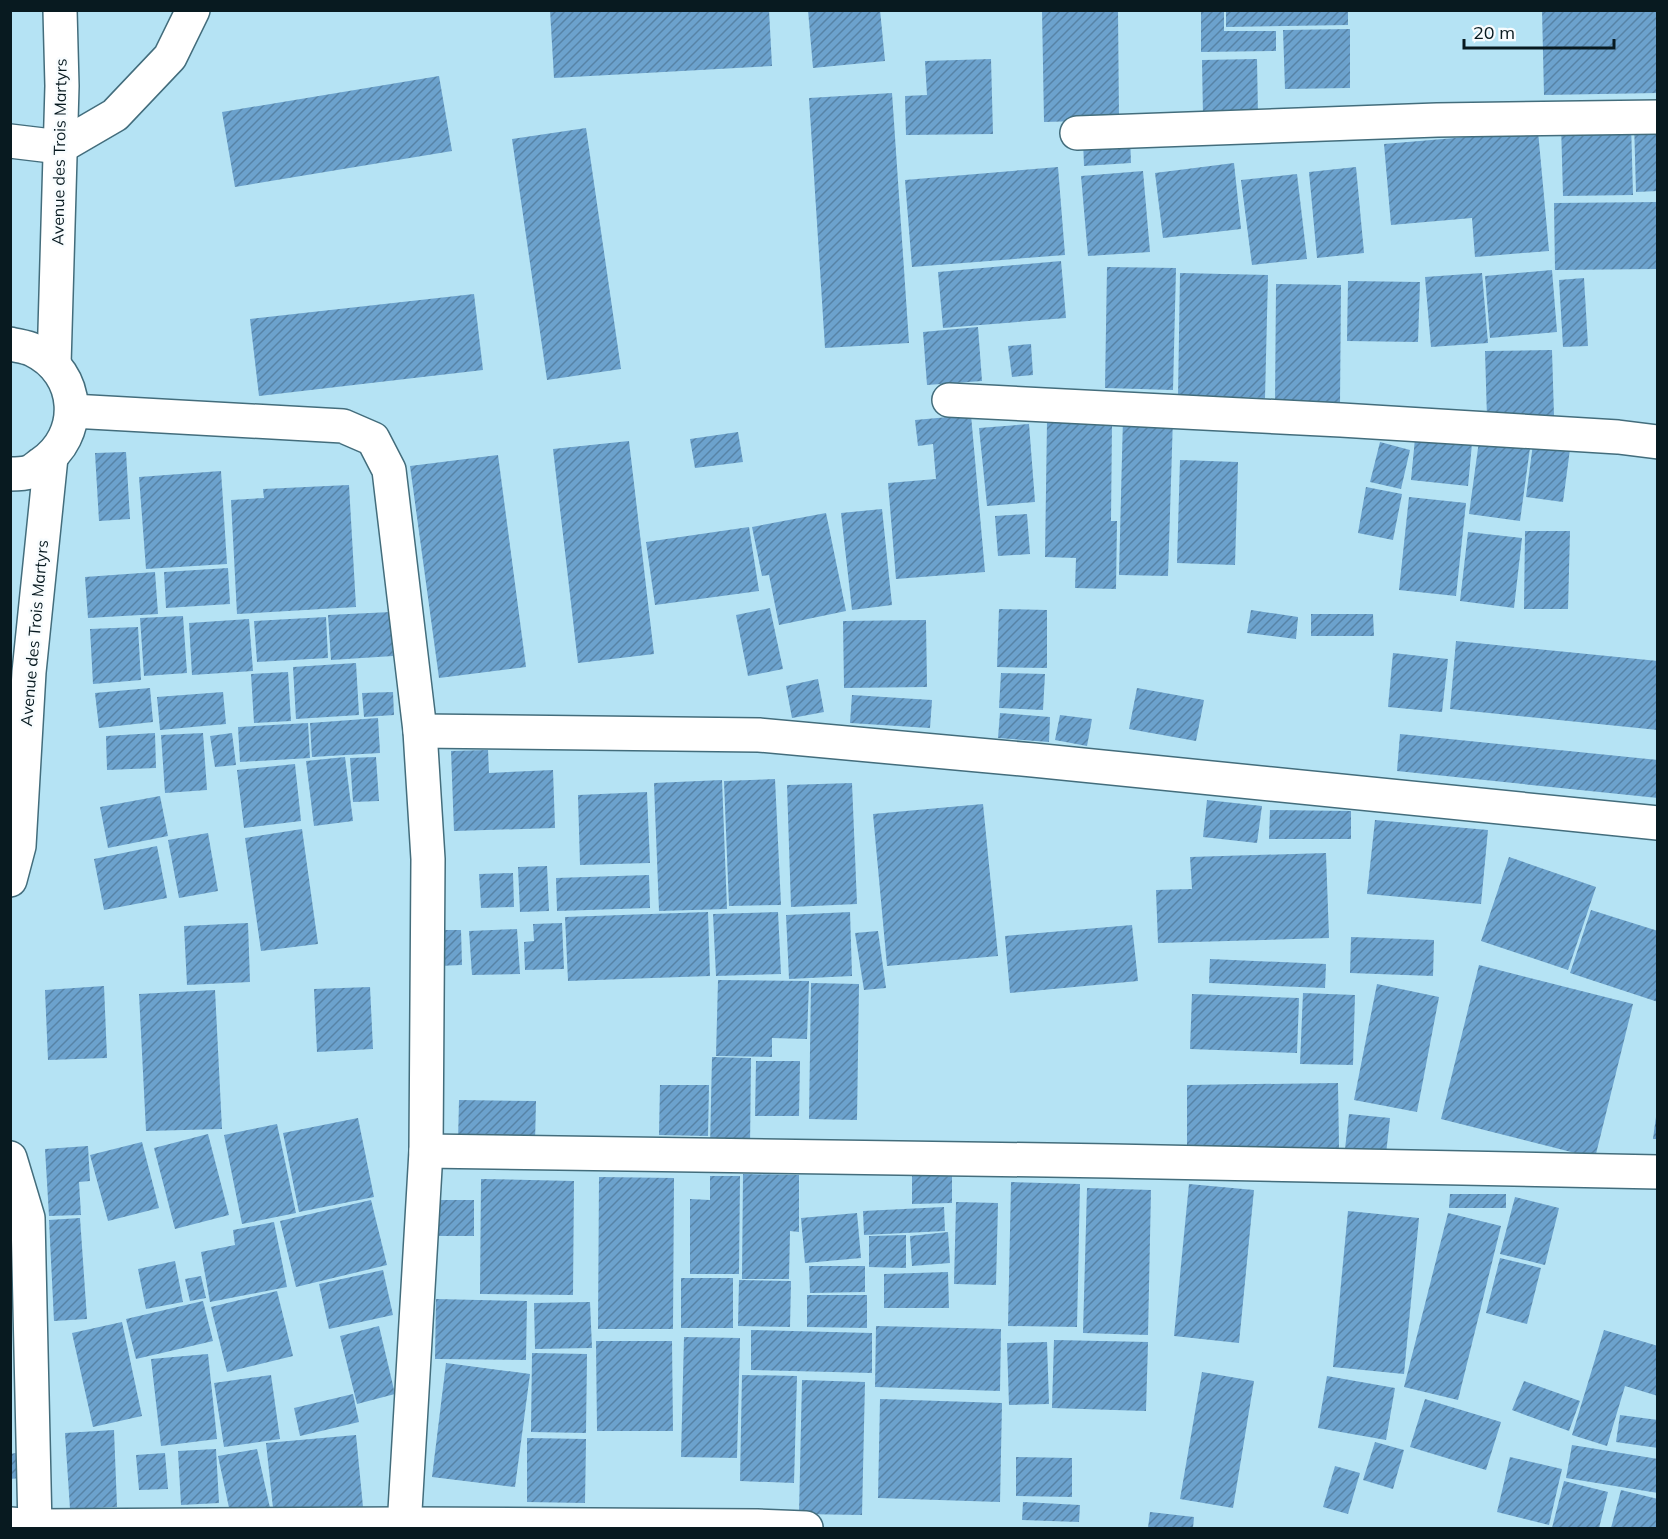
<svg xmlns="http://www.w3.org/2000/svg" width="1668" height="1539" viewBox="0 0 1668 1539" font-family="Mulish,sans-serif">
  <style>
    .building { fill: url(#building-hatch) }
    .lines { fill: none; stroke-linecap: round; stroke-linejoin: round }
    .street-casing { stroke: #436d7c; stroke-width: 36 }
    .primary-casing { stroke: #436d7c; stroke-width: 36 }
    .highway-casing { stroke: #436d7c; stroke-width: 36 }
    .street { stroke: #fff; stroke-width: 33 }
    .primary { stroke: #fff; stroke-width: 33 }
    .highway { stroke: #fff; stroke-width: 33 }
    .labels { text-anchor: middle; dominant-baseline: central; stroke-width: 5; stroke-linejoin: round; paint-order: stroke }
    .street-label { font-size: 16px; fill: #081a20; stroke: #f8fcfe }
  </style>
  <defs>
    <pattern id="building-hatch" width="6" height="6" patternUnits="userSpaceOnUse" patternTransform="scale(1.5)"><rect width="6" height="6" fill="#6ca2cd"/><path d="M-1 1l2-2M0 6l6-6M5 7l2-2" fill="none" stroke="#5783a6"/></pattern>
  </defs>
  <rect width="100%" height="100%" fill="#b5e3f4"/>
  <g class="building">
    <path d="M550 10H769L772 66 554 78Z"/>
    <path d="M808 10H880L885 61 813 68Z"/>
    <path d="M1042 10H1118L1119 120 1044 122Z"/>
    <path d="M1201 10H1224V31H1276V51L1201 52Z"/>
    <path d="M1226 10H1348V25L1226 27Z"/>
    <path d="M1542 10H1658V93L1544 95Z"/>
    <path d="M1350 29V88L1285 89 1283 30Z"/>
    <path d="M991 59 993 134 906 135 905 96 927 95 925 61Z"/>
    <path d="M1257 59 1258 116 1203 117 1202 60Z"/>
    <path d="M439 76 452 151 235 187 222 112Z"/>
    <path d="M892 93 909 343 825 348 809 98Z"/>
    <path d="M1634 122H1658V191L1636 192Z"/>
    <path d="M1631 123 1633 195 1563 196 1561 124Z"/>
    <path d="M586 128 621 369 547 380 512 139Z"/>
    <path d="M1538 131 1549 251 1475 257 1472 218 1391 225 1384 144Z"/>
    <path d="M1130 136 1131 163 1084 166 1083 140Z"/>
    <path d="M1234 163 1241 229 1163 238 1155 173Z"/>
    <path d="M1058 167 1065 255 912 267 905 180Z"/>
    <path d="M1356 167 1364 253 1317 258 1309 172Z"/>
    <path d="M1143 171 1150 252 1088 256 1081 176Z"/>
    <path d="M1297 174 1307 259 1252 265 1241 180Z"/>
    <path d="M1658 202V269L1555 270 1554 203Z"/>
    <path d="M1061 261 1066 318 943 328 938 272Z"/>
    <path d="M1107 267 1176 268 1173 390 1105 388Z"/>
    <path d="M1552 270 1557 332 1490 338 1485 276Z"/>
    <path d="M1180 273 1268 275 1265 398 1178 396Z"/>
    <path d="M1482 273 1488 343 1431 347 1425 277Z"/>
    <path d="M1584 278 1588 346 1563 347 1559 280Z"/>
    <path d="M1348 281 1420 282 1418 342 1347 341Z"/>
    <path d="M1276 284 1341 285 1340 404 1275 403Z"/>
    <path d="M474 294 483 370 259 396 250 319Z"/>
    <path d="M978 327 982 381 927 385 923 332Z"/>
    <path d="M1031 344 1033 375 1012 377 1008 346Z"/>
    <path d="M1552 350 1554 416 1487 418 1485 351Z"/>
    <path d="M971 415 985 572 896 579 888 483 936 479 933 444 918 446 915 420Z"/>
    <path d="M1123 417 1173 418 1168 576 1119 575Z"/>
    <path d="M1047 421 1112 423 1111 521H1117L1116 589 1075 588 1076 558 1045 557Z"/>
    <path d="M1029 424 1035 502 987 506 979 428Z"/>
    <path d="M1416 428 1473 433 1468 486 1411 480Z"/>
    <path d="M738 432 743 462 695 468 690 439Z"/>
    <path d="M629 441 654 654 578 663 553 449Z"/>
    <path d="M1479 441 1530 448 1520 521 1469 514Z"/>
    <path d="M1380 442 1410 450 1401 489 1370 482Z"/>
    <path d="M1533 444 1570 449 1563 502 1526 497Z"/>
    <path d="M126 452 130 519 99 521 95 453Z"/>
    <path d="M498 455 526 667 439 678 410 466Z"/>
    <path d="M1180 460 1238 462 1235 565 1177 563Z"/>
    <path d="M221 471 227 564 146 569 139 477Z"/>
    <path d="M349 485 356 607 237 614 231 500 264 498 263 489Z"/>
    <path d="M1366 487 1402 494 1393 540 1358 533Z"/>
    <path d="M1409 497 1466 503 1456 596 1399 590Z"/>
    <path d="M882 509 892 605 852 610 841 513Z"/>
    <path d="M826 513 846 611 779 625 769 575 762 576 752 527Z"/>
    <path d="M1027 514 1030 554 998 556 995 516Z"/>
    <path d="M749 527 759 591 655 605 646 542Z"/>
    <path d="M1525 531H1570L1568 609H1524Z"/>
    <path d="M1468 532 1522 538 1514 608 1460 601Z"/>
    <path d="M228 568 230 604 166 608 164 572Z"/>
    <path d="M155 572 158 614 88 618 85 577Z"/>
    <path d="M770 608 783 669 748 676 736 615Z"/>
    <path d="M999 609 1047 610V668L997 667Z"/>
    <path d="M1251 610 1298 617 1296 639 1247 633Z"/>
    <path d="M391 612 393 656 331 660 328 615Z"/>
    <path d="M1311 614H1373L1374 636H1311Z"/>
    <path d="M183 616 187 673 144 676 140 618Z"/>
    <path d="M326 617 328 658 257 662 254 621Z"/>
    <path d="M249 619 253 671 192 675 189 623Z"/>
    <path d="M926 620 927 687 844 688 843 621Z"/>
    <path d="M138 627 141 680 93 684 90 629Z"/>
    <path d="M1456 641 1658 661V730L1450 709Z"/>
    <path d="M1393 653 1448 659 1442 712 1388 707Z"/>
    <path d="M356 663 359 715 296 719 293 667Z"/>
    <path d="M288 672 291 721 254 723 251 674Z"/>
    <path d="M1001 673 1045 674 1043 710 999 708Z"/>
    <path d="M818 679 824 712 792 718 786 686Z"/>
    <path d="M150 688 153 722 99 728 95 693Z"/>
    <path d="M1137 688 1204 700 1196 741 1129 729Z"/>
    <path d="M223 692 226 724 160 730 157 697Z"/>
    <path d="M393 692 394 715 364 717 362 693Z"/>
    <path d="M852 695 932 700 930 728 850 723Z"/>
    <path d="M1000 713 1050 717 1049 742 998 738Z"/>
    <path d="M1060 715 1092 719 1087 746 1055 740Z"/>
    <path d="M378 718 380 753 312 757 310 723Z"/>
    <path d="M308 723 310 758 240 762 238 727Z"/>
    <path d="M155 733 156 768 107 770 106 736Z"/>
    <path d="M203 733 207 790 165 793 161 735Z"/>
    <path d="M232 733 236 765 215 767 210 736Z"/>
    <path d="M1400 734 1658 760V798L1397 771Z"/>
    <path d="M488 750 489 773 553 770 555 828 454 831 451 751Z"/>
    <path d="M345 757 353 821 314 826 306 761Z"/>
    <path d="M376 757 379 801 353 802 350 758Z"/>
    <path d="M295 764 301 821 244 828 237 770Z"/>
    <path d="M775 779 781 905 729 906 724 781Z"/>
    <path d="M722 780 727 909 659 911 654 783Z"/>
    <path d="M852 783 857 904 791 907 787 785Z"/>
    <path d="M647 792 650 863 580 865 578 795Z"/>
    <path d="M160 796 168 836 108 848 100 807Z"/>
    <path d="M1207 800 1262 806 1257 843 1203 837Z"/>
    <path d="M983 804 998 956 887 966 873 814Z"/>
    <path d="M1270 810 1351 811V839H1269Z"/>
    <path d="M1375 820 1488 830 1481 904 1367 894Z"/>
    <path d="M302 829 318 944 261 951 245 838Z"/>
    <path d="M208 833 218 891 179 898 168 840Z"/>
    <path d="M157 846 167 898 104 910 94 859Z"/>
    <path d="M1326 853 1329 938 1158 943 1156 890 1192 889 1190 857Z"/>
    <path d="M1509 857 1596 887 1568 970 1481 941Z"/>
    <path d="M547 866 549 911 520 912 518 867Z"/>
    <path d="M513 873 514 907 481 908 479 874Z"/>
    <path d="M649 875 650 908 557 911 556 878Z"/>
    <path d="M1591 910 1658 931V1002L1570 973Z"/>
    <path d="M708 912 710 976 568 981 565 917Z"/>
    <path d="M778 912 781 974 716 976 713 914Z"/>
    <path d="M850 912 852 976 789 979 786 915Z"/>
    <path d="M248 923 250 982 187 985 184 926Z"/>
    <path d="M562 923 564 969 525 970 524 942 534 941 533 924Z"/>
    <path d="M1132 925 1138 981 1010 993 1005 936Z"/>
    <path d="M517 929 520 974 472 975 469 931Z"/>
    <path d="M436 930H461L462 965 438 966Z"/>
    <path d="M878 931 886 988 864 990 855 933Z"/>
    <path d="M1351 937 1434 940 1433 976 1350 973Z"/>
    <path d="M1210 959 1326 964 1325 988 1209 983Z"/>
    <path d="M1479 965 1633 1004 1595 1158 1441 1119Z"/>
    <path d="M718 980 809 981 807 1039 772 1038V1057L716 1056Z"/>
    <path d="M811 983 859 984 857 1120 809 1119Z"/>
    <path d="M1377 984 1439 997 1417 1112 1354 1100Z"/>
    <path d="M104 986 107 1058 48 1060 45 990Z"/>
    <path d="M370 987 373 1049 317 1052 314 989Z"/>
    <path d="M215 990 222 1129 146 1131 139 994Z"/>
    <path d="M1303 993 1355 995 1353 1065 1300 1064Z"/>
    <path d="M1192 994 1299 998 1297 1053 1190 1049Z"/>
    <path d="M712 1057 751 1058 750 1148H710Z"/>
    <path d="M756 1061H800L799 1116H755Z"/>
    <path d="M1338 1083 1339 1148 1187 1150V1085Z"/>
    <path d="M660 1085H709L708 1136 659 1135Z"/>
    <path d="M459 1100 536 1101 535 1143 458 1142Z"/>
    <path d="M1349 1114 1390 1118 1386 1154 1345 1149Z"/>
    <path d="M1656 1117H1658V1139H1653Z"/>
    <path d="M358 1118 374 1197 299 1212 283 1133Z"/>
    <path d="M277 1124 296 1213 242 1224 224 1135Z"/>
    <path d="M208 1134 229 1215 175 1229 154 1148Z"/>
    <path d="M142 1142 159 1208 108 1221 90 1155Z"/>
    <path d="M88 1146 90 1181 79 1182 81 1215 49 1216 45 1149Z"/>
    <path d="M952 1172V1203L912 1204V1173Z"/>
    <path d="M743 1174 799 1175V1232L790 1231 789 1279H742Z"/>
    <path d="M710 1176H740L739 1274H690V1199L710 1200Z"/>
    <path d="M599 1177 674 1178 673 1329H598Z"/>
    <path d="M481 1179 574 1181 573 1295 480 1294Z"/>
    <path d="M1011 1182 1080 1184 1077 1327 1008 1326Z"/>
    <path d="M1189 1184 1254 1190 1239 1343 1174 1336Z"/>
    <path d="M1087 1188 1151 1190 1148 1335 1083 1333Z"/>
    <path d="M1450 1194H1506V1208H1449Z"/>
    <path d="M1515 1197 1559 1208 1545 1265 1500 1254Z"/>
    <path d="M371 1200 387 1265 296 1287 280 1221Z"/>
    <rect x="439" y="1200" width="35" height="36"/>
    <path d="M956 1202 998 1203 996 1285 954 1284Z"/>
    <path d="M944 1207 945 1231 864 1235 863 1211Z"/>
    <path d="M1348 1211 1419 1218 1404 1374 1333 1367Z"/>
    <path d="M857 1213 861 1258 805 1263 801 1218Z"/>
    <path d="M1448 1213 1501 1226 1458 1400 1404 1387Z"/>
    <path d="M80 1218 87 1319 54 1321 49 1220Z"/>
    <path d="M274 1222 287 1287 210 1302 201 1252 235 1245 233 1230Z"/>
    <path d="M948 1232 950 1263 912 1266 910 1236Z"/>
    <path d="M906 1235V1268L869 1267V1236Z"/>
    <path d="M1500 1258 1541 1268 1527 1324 1486 1313Z"/>
    <path d="M175 1261 183 1302 146 1309 138 1269Z"/>
    <path d="M809 1266H865V1292L810 1293Z"/>
    <path d="M383 1270 393 1315 329 1329 319 1284Z"/>
    <path d="M948 1272 949 1308H884V1274Z"/>
    <path d="M201 1276 206 1298 190 1301 185 1279Z"/>
    <rect x="681" y="1278" width="52" height="50"/>
    <path d="M739 1280 791 1281 790 1327 738 1326Z"/>
    <path d="M277 1291 293 1356 227 1372 211 1307Z"/>
    <path d="M807 1295H867V1328L807 1327Z"/>
    <path d="M436 1299 527 1301 526 1360 435 1359Z"/>
    <path d="M203 1301 213 1341 136 1359 126 1319Z"/>
    <path d="M590 1302 592 1348 535 1349 534 1303Z"/>
    <path d="M122 1322 142 1416 93 1427 72 1333Z"/>
    <path d="M379 1326 395 1394 357 1404 340 1336Z"/>
    <path d="M876 1326 1001 1329 1000 1391 875 1387Z"/>
    <path d="M751 1330 872 1333V1373L751 1370Z"/>
    <path d="M1604 1330 1658 1346V1396L1625 1386 1607 1446 1572 1435Z"/>
    <path d="M684 1337 740 1338 737 1458 681 1457Z"/>
    <path d="M1054 1340 1148 1342 1146 1411 1052 1408Z"/>
    <path d="M596 1341H672L673 1431H597Z"/>
    <path d="M1047 1342 1049 1404 1009 1405 1007 1343Z"/>
    <path d="M532 1353 587 1354 586 1433 531 1432Z"/>
    <path d="M208 1354 217 1439 161 1446 151 1359Z"/>
    <path d="M446 1363 530 1374 515 1487 432 1477Z"/>
    <path d="M1202 1372 1254 1381 1233 1508 1180 1499Z"/>
    <path d="M271 1375 280 1439 224 1447 214 1383Z"/>
    <path d="M742 1375 797 1376 794 1483 740 1481Z"/>
    <path d="M1327 1376 1395 1388 1386 1440 1318 1428Z"/>
    <path d="M802 1380 865 1382 862 1515 799 1514Z"/>
    <path d="M1524 1381 1580 1401 1569 1431 1512 1410Z"/>
    <path d="M353 1394 359 1422 300 1436 294 1408Z"/>
    <path d="M880 1399 1002 1403 1000 1502 878 1498Z"/>
    <path d="M1425 1399 1501 1422 1486 1470 1410 1447Z"/>
    <path d="M1620 1415 1658 1420V1448L1616 1442Z"/>
    <path d="M114 1430 117 1507 70 1509 65 1433Z"/>
    <path d="M356 1435 363 1507 274 1517 266 1443Z"/>
    <path d="M527 1438 586 1439 585 1503 527 1502Z"/>
    <path d="M1375 1442 1404 1450 1393 1489 1363 1480Z"/>
    <path d="M1572 1445 1658 1459V1493L1566 1478Z"/>
    <path d="M216 1449 219 1503 181 1505 178 1451Z"/>
    <path d="M257 1449 270 1508 231 1517 218 1456Z"/>
    <path d="M16 1453 20 1478 10 1479V1454Z"/>
    <path d="M165 1453 168 1489 139 1490 136 1455Z"/>
    <path d="M1016 1457 1072 1458V1497L1016 1496Z"/>
    <path d="M1510 1457 1562 1469 1549 1525 1497 1512Z"/>
    <path d="M1335 1466 1360 1473 1348 1514 1323 1507Z"/>
    <path d="M1564 1481 1608 1492 1599 1528H1552Z"/>
    <path d="M1621 1490 1658 1499V1528H1611Z"/>
    <path d="M1023 1502 1080 1505 1079 1522 1022 1520Z"/>
    <path d="M1150 1512 1194 1517 1193 1528H1148Z"/>
  </g>
  <g class="lines">
    <defs>
      <g id="street">
        <path d="M1077 133 1437 120 1658 117"/>
        <path d="M10 141 60 147 115 115 170 57 193 10"/>
        <path d="M949 400 1341 420 1618 437 1658 442"/>
        <path d="M72 411 343 426 373 439 389 470 420 731 428 859 426 1151 404 1528"/>
        <path d="M420 731 759 735 1033 760 1658 823"/>
        <path d="M426 1151 1111 1161 1658 1172"/>
        <path d="M10 1158 28 1218 35 1528"/>
        <path d="M10 1524 35 1526 405 1524 757 1526 806 1528"/>
      </g>
      <path id="primary" d="M10 880 19 846 29 672 51 457"/>
      <g id="highway">
        <path d="M10 344C18 346 27 347 33 350 81 373 84 436 41 464 37 467 33 471 29 472 24 474 16 474 10 474"/>
        <path d="M54 365 62 86 60 10"/>
      </g>
    </defs>
    <use href="#street" class="street-casing"/>
    <use href="#primary" class="primary-casing"/>
    <use href="#highway" class="highway-casing"/>
    <use href="#street" class="street"/>
    <use href="#primary" class="primary"/>
    <use href="#highway" class="highway"/>
  </g>
  <g class="labels">
    <g class="street-label">
      <text transform="translate(59 152) rotate(-89)">Avenue des Trois Martyrs</text>
      <text transform="translate(34 633) rotate(-85)">Avenue des Trois Martyrs</text>
    </g>
  </g>
  <rect width="1668" height="1539" fill="none" stroke="#081a20" stroke-width="24"/>
  <path d="M1464 39v9h150v-9" fill="none" stroke="#081a20" stroke-width="3"/>
  <text x="1473" y="39" font-size="18" fill="#081a20" stroke="#f8fcfe" stroke-width="4.5" paint-order="stroke">20 m</text>
</svg>
